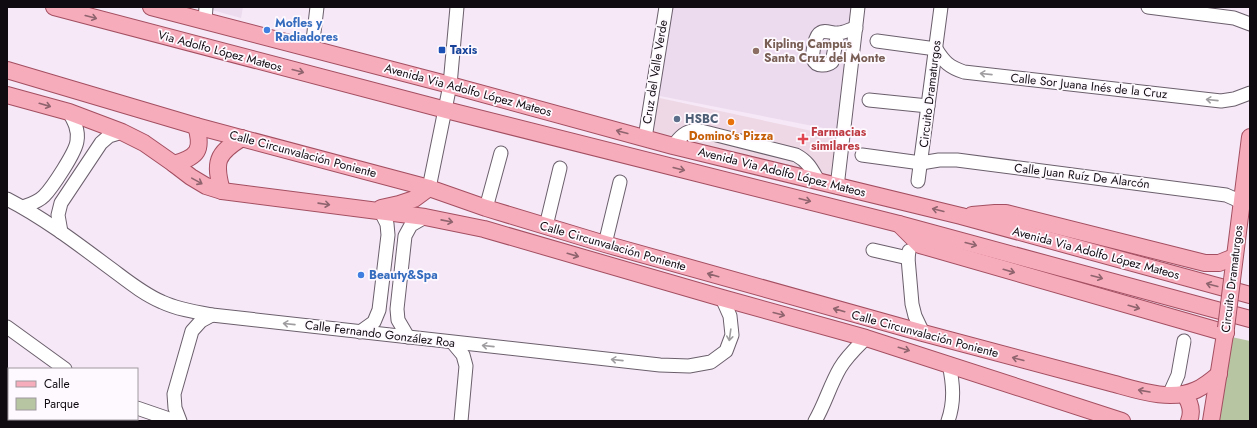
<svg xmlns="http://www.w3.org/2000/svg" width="1257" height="428" viewBox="0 0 1257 428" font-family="Jost,sans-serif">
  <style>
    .commercial { fill: #eed8e5 }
    .built { fill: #ecdaee }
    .green { fill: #b7c5a3 }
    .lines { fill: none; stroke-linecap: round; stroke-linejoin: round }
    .minor-casing { stroke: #6b5f6c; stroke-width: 15 }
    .major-casing { stroke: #a34f61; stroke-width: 18 }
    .minor { stroke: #fff; stroke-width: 13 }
    .major { stroke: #f7acbb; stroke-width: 16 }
    .major-bridge-casing { stroke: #a34f61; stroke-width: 18; stroke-linecap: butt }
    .major-bridge { stroke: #f7acbb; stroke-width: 16 }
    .oneway { stroke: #8f646e }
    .oneway2 { stroke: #9f9d9f }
    .shop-dot { fill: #3f7fe0; stroke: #fef9ff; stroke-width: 1.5 }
    .transit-dot { fill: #1a4fb4; stroke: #fef9ff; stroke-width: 1.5 }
    .education-dot { fill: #8d6e63; stroke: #fef9ff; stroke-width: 1.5 }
    .service-dot { fill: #5c6f8a; stroke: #fef9ff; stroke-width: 1.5 }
    .food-dot { fill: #e8710a; stroke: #fef9ff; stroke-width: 1.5 }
    .health-dot { fill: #e0444e; stroke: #fef9ff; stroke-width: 1.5 }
    .labels { text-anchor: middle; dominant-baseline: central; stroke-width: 3.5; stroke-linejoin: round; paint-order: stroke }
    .shop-label { font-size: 12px; font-weight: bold; fill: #366cbe; stroke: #fef9ff; text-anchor: start }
    .education-label { font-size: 12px; font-weight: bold; fill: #785e54; stroke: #fef9ff; text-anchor: start }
    .transit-label { font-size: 12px; font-weight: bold; fill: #164399; stroke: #fef9ff; text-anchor: start }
    .street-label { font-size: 12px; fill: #100b10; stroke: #fef9ff }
    .service-label { font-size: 12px; font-weight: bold; fill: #4e5e75; stroke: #fef9ff; text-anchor: start }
    .health-label { font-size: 12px; font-weight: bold; fill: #be3a42; stroke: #fef9ff; text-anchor: start }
    .food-label { font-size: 12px; font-weight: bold; fill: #c56008; stroke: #fef9ff }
  </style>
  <rect width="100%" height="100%" fill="#f6e8f7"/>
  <path class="commercial" d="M655 97 840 137 836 182 647 138Z"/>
  <g class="built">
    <path d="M212 7H243L241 18 212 10Z"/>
    <path d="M670 7H855L839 131 655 95Z"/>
  </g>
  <path class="green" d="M1227 336 1250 341V421H1211Z"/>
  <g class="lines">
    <defs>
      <g id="minor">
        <path d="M1148 7 1234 18 1250 24"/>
        <path d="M205 20 206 7"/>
        <path d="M838 33 832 62C827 66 816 67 813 59 812 54 815 35 820 33 825 29 832 34 838 33 844 33 850 29 856 28"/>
        <path d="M877 41 936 49C944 62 949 67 964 72L1221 101 1234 99 1250 93"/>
        <path d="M312 49 317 7"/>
        <path d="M869 100 928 106"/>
        <path d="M645 138 666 7"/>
        <path d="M673 146C680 137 685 131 697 130L796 155C809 162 812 170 819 182"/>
        <path d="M862 155 921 163 939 160H957L1226 195 1235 199 1242 204"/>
        <path d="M918 181 941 7"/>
        <path d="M837 187 858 7"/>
        <path d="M429 188 450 85 457 7"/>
        <path d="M7 199C42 217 74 241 106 265 124 278 141 293 162 302 177 309 195 312 212 315L660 365 689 366 711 362 726 351 732 335 730 316 722 298"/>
        <path d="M23 207C31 204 38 202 44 196 52 188 76 152 77 141 79 130 74 121 69 112"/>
        <path d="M486 208 501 153"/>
        <path d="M546 226 560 168"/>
        <path d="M61 232 58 215 61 203 101 143 109 136 122 132"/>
        <path d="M605 244 620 182"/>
        <path d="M873 250 908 258"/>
        <path d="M909 251 908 258 912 304 915 316 923 333"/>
        <path d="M7 327 65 369"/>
        <path d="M360 332 374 322 379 310 388 235 387 224 381 212"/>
        <path d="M408 337 398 320 397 309 405 236 411 225 425 217"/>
        <path d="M453 343 463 355 466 366 461 421"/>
        <path d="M1169 395 1178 375 1184 341"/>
        <path d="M137 408 175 421"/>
        <path d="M180 421 175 408 174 394 192 331 201 321 212 315"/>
        <path d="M815 421C825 404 830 385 840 368 847 356 857 347 866 338"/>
        <path d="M948 421C955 401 953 383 949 364"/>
      </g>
      <g id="major">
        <path d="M54 7 446 110 899 224 1250 319"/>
        <path d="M151 7 450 85 673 146 961 216 1250 295"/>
        <path d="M7 70 196 126 429 188 486 208 605 244 923 333 1111 383C1137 390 1170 402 1196 390 1205 386 1212 380 1219 374"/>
        <path d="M7 95 69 112 122 132 144 143 174 164 191 177 206 186 222 191 425 217 484 229 722 298 866 338 1122 421"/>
        <path d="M174 164C198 157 203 150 196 126"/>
        <path d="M222 191C214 162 216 154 242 138"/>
        <path d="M381 208 399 204 414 199 429 188"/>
        <path d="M972 215 995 213H1006L1205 263H1219L1234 257"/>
        <path d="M899 224 920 245 1226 333"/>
        <path d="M1232 280 1250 137"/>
        <path d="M1184 394C1190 402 1193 411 1189 421"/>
        <path d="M1211 421 1226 328"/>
      </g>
    </defs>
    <use href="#minor" class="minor-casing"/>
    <use href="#major" class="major-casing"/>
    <use href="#minor" class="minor"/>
    <use href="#major" class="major"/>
    <defs>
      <path id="major-bridge" d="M1226 328 1232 280"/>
    </defs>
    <use href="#major-bridge" class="major-bridge-casing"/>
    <use href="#major-bridge" class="major-bridge"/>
  </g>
  <defs><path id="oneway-shaft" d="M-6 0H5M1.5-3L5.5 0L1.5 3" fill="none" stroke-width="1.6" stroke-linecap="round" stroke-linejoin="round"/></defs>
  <g class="oneway">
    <use href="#oneway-shaft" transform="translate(91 17) rotate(15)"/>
    <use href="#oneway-shaft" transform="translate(298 71) rotate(15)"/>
    <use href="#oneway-shaft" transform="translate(45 105) rotate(16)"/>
    <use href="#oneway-shaft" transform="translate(622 132) rotate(-165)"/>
    <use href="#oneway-shaft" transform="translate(679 169) rotate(14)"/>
    <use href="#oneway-shaft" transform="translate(197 181) rotate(29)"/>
    <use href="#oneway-shaft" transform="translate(805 200) rotate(14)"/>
    <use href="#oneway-shaft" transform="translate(324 204) rotate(8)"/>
    <use href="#oneway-shaft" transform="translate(938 210) rotate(-166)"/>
    <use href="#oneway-shaft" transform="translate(447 221) rotate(11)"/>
    <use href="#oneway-shaft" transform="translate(971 244) rotate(15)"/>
    <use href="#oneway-shaft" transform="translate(573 255) rotate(16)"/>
    <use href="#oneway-shaft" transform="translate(1009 271) rotate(16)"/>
    <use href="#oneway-shaft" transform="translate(713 275) rotate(-164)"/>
    <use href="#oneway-shaft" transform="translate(1097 277) rotate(15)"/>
    <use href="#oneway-shaft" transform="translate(1212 285) rotate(-165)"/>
    <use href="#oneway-shaft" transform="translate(1134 307) rotate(16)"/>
    <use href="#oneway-shaft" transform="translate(839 310) rotate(-164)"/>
    <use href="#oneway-shaft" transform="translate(779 314) rotate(15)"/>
    <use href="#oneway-shaft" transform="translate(904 349) rotate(17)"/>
    <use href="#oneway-shaft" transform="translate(1018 359) rotate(-165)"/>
    <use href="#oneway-shaft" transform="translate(1144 391) rotate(-170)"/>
  </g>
  <g class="oneway2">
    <use href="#oneway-shaft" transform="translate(986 74) rotate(-174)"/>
    <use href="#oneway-shaft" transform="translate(1212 100) rotate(-174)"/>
    <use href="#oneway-shaft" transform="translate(289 324) rotate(-174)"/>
    <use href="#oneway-shaft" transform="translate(730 335) rotate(98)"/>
    <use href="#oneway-shaft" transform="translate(488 346) rotate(-174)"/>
    <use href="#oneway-shaft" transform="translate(617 360) rotate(-174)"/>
  </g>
  <g class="shop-dot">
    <circle cx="267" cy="30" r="4"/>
    <circle cx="361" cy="275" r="4"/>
  </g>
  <rect class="transit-dot" x="438" y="46" width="8" height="8" rx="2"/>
  <circle class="education-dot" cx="756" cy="51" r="4"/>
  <circle class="service-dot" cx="677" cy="119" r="4"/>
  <circle class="food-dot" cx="731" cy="122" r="4"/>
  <path class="health-dot" d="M801 133h4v4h4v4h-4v4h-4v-4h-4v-4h4z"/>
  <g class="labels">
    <g class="shop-label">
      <text x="275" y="23">Mofles y<tspan x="275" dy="14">Radiadores</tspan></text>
      <text x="369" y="275">Beauty&amp;Spa</text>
    </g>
    <g class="education-label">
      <text x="764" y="44">Kipling Campus<tspan x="764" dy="14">Santa Cruz del Monte</tspan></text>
    </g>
    <g class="transit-label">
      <text x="450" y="50">Taxis</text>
    </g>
    <g class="street-label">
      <text transform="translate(220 51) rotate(15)">Via Adolfo López Mateos</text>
      <text transform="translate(655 72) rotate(-81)">Cruz del Valle Verde</text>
      <text transform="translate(1089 86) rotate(6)">Calle Sor Juana Inés de la Cruz</text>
      <text transform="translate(468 90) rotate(15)">Avenida Via Adolfo López Mateos</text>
      <text transform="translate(930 94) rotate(-83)">Circuito Dramaturgos</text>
      <text transform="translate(303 154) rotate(15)">Calle Circunvalación Poniente</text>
      <text transform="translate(782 172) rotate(14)">Avenida Via Adolfo López Mateos</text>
      <text transform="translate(1082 176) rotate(7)">Calle Juan Ruíz De Alarcón</text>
      <text transform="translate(613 246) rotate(16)">Calle Circunvalación Poniente</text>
      <text transform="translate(1096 253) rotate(15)">Avenida Via Adolfo López Mateos</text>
      <text transform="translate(1232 279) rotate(-83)">Circuito Dramaturgos</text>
      <text transform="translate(380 334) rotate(7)">Calle Fernando González Roa</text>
      <text transform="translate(925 334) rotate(15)">Calle Circunvalación Poniente</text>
    </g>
    <g class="service-label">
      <text x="685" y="119">HSBC</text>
    </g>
    <g class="health-label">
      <text x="811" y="132">Farmacias<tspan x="811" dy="14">similares</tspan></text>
    </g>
    <g class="food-label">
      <text x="731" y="136">Domino's Pizza</text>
    </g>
  </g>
  <rect width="1257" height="428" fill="none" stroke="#100b10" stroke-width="16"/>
  <rect x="8" y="368" width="130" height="52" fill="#fef9ff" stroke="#9f9a9f"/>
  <rect x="16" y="381" width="20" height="6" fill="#f7acbb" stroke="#9f9a9f"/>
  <text x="44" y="388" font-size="12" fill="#100b10">Calle</text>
  <rect x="16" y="398" width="20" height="12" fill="#b7c5a3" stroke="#9f9a9f"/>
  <text x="44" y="408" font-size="12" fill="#100b10">Parque</text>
</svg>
